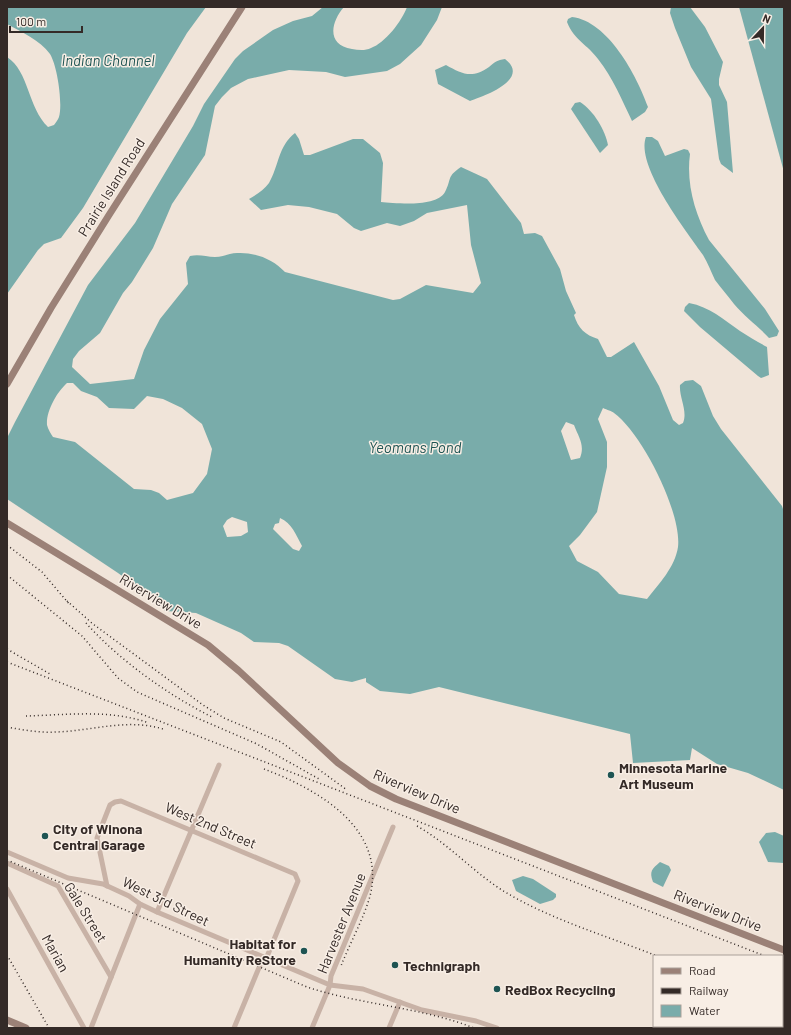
<svg xmlns="http://www.w3.org/2000/svg" width="791" height="1035" viewBox="0 0 791 1035" font-family="Barlow,sans-serif">
  <style>
    .water { fill: #79acaa; fill-rule: evenodd }
    .lines { fill: none; stroke-linecap: round; stroke-linejoin: round }
    .street { stroke: #c8b2a6; stroke-width: 5 }
    .secondary { stroke: #9b8177; stroke-width: 7 }
    .rail { stroke: #342a27; stroke-width: 1.5; stroke-dasharray: 1 3; stroke-linecap: butt }
    .poi-dot { fill: #1e5453; stroke: #f8eee5; stroke-width: 1.5 }
    .labels { text-anchor: middle; dominant-baseline: central; stroke-width: 3; stroke-linejoin: round; paint-order: stroke }
    .street-label { font-size: 14px; fill: #342a27; stroke: #f8eee5 }
    .poi-label { font-size: 14px; font-weight: bold; fill: #342a27; stroke: #f8eee5; text-anchor: start }
    .water-label { font-size: 15px; font-style: italic; fill: #1e5453; stroke: #f8eee5 }
  </style>
  <rect width="100%" height="100%" fill="#f0e4d9"/>
  <g class="water">
    <path d="M7 7H206L187 33 83 208 61 238 44 244 38 250 7 294V57C29 71 28 108 48 127L54 125C56 122 58 120 59 117 63 103 57 65 50 54 40 40 21 32 7 24Z"/>
    <path d="M323 7H344C330 23 327 45 352 49 358 50 365 51 371 48 385 43 402 21 407 7H442L437 20 421 45 400 64 387 71 345 77 326 72 289 70 248 79 231 88 222 97 215 106 205 155 172 204 153 248 132 282 123 293 100 333 79 351 73 359 72 367 90 384 134 379 144 350 160 319 188 284 186 263 190 256C200 254 206 257 215 257 223 257 230 253 237 253 255 252 273 259 285 272L393 300 400 299 426 285 473 293 481 283 471 245 467 205 427 213 414 221 400 226 387 223 361 231 354 228 337 214 309 207 288 205 261 210 249 199C256 195 264 190 269 183 279 166 278 146 295 133L299 139 304 155H310L353 139H363L380 153 383 163 381 202C395 203 436 208 445 192 452 179 446 177 461 167L487 179 521 223 524 234 535 233 542 236 560 269 566 291 576 313 574 315C578 328 585 335 598 339L607 357H611L634 342 659 386 673 420 679 425 683 423C688 411 679 398 680 385L685 381 693 380 701 386 713 416 721 429 782 506 784 512V790L748 773 717 764 692 748 690 760 633 763 630 734 439 687 410 694 380 691 366 682V678L352 682 335 679 288 646 279 643 254 642 241 633 196 613 165 611 159 603 118 573 7 499V438L15 422 88 285 135 223 193 126 204 104 235 59 243 51 273 30 293 21 312 16ZM67 383H73L81 391 97 397 109 408 134 409 147 396 163 399 182 408 202 424 212 449 207 474 193 493 167 500 159 493 151 490 134 489 75 442 53 437C51 434 48 429 47 425 46 411 57 392 67 383ZM603 408C607 410 612 411 614 413 642 433 682 513 678 547 675 567 659 584 647 599L619 594 598 572 577 561 569 546 580 535 597 512 607 467V442L598 419ZM566 422 574 425C579 438 585 445 580 458L571 460 561 431ZM232 517 247 522 248 532 241 536 227 537 223 526 227 520ZM280 518C292 523 296 535 302 546L299 551 293 549 273 529 275 524 279 523Z"/>
    <path d="M671 7H690L705 27 723 62 719 79V85L727 102 733 173 721 164 719 159 711 99 691 67 675 28 670 13Z"/>
    <path d="M739 7H784V172Z"/>
    <path d="M572 17C608 21 637 76 648 107L645 112 632 121C622 100 613 78 598 59 588 45 574 40 567 22L568 19Z"/>
    <path d="M505 59C531 79 485 96 470 101L438 84 435 70 446 65C462 74 472 79 489 67 495 62 497 60 505 59Z"/>
    <path d="M580 102C594 111 605 130 608 145L600 153 571 109 575 103Z"/>
    <path d="M646 137H652L658 141 665 156 684 149 688 150 690 154C686 184 695 214 709 240L765 309 779 331 777 336 769 338C758 326 745 317 734 304 728 296 721 288 715 280 711 272 708 263 703 255 687 232 635 166 646 137Z"/>
    <path d="M689 303C710 307 723 319 740 331 749 337 758 342 767 347L769 375 761 378 758 376 700 327 684 311 685 307Z"/>
    <path d="M775 832 784 836V863L768 862 759 842 766 833Z"/>
    <path d="M660 862 669 866 671 870 663 887 653 882C649 871 652 869 660 862Z"/>
    <path d="M523 876 533 879 556 894V897L553 900 540 904 516 891 512 880Z"/>
  </g>
  <g class="lines">
    <g class="street">
      <path d="M7 852 68 878 103 884 129 896 140 904 157 912 330 985 363 989 422 1010 476 1021 497 1028"/>
      <path d="M7 863 58 886 111 977"/>
      <path d="M107 886 97 838 110 805 115 802 121 801 295 874 298 881 266 959"/>
      <path d="M7 889 84 1028"/>
      <path d="M157 912 219 765"/>
      <path d="M91 1028 140 904"/>
      <path d="M234 1028 263 958"/>
      <path d="M312 1028 330 985 331 976 393 827"/>
      <path d="M389 1028 400 1002"/>
    </g>
    <g class="secondary">
      <path d="M7 384 51 308 109 215 242 7"/>
      <path d="M7 523 208 645 239 671 338 763 370 786 396 799 784 950"/>
      <path d="M7 1020 26 1028"/>
    </g>
    <g class="rail">
      <path d="M7 545 42 572 70 605"/>
      <path d="M7 575 82 636 118 678 137 692 257 744 319 779"/>
      <path d="M67 601 93 624 203 705 224 718 281 742 347 790"/>
      <path d="M86 623C119 660 168 695 212 717"/>
      <path d="M7 649 50 674"/>
      <path d="M7 662 765 956"/>
      <path d="M26 716C65 715 110 709 149 723"/>
      <path d="M7 727C23 730 40 733 56 732 92 731 127 718 163 729"/>
      <path d="M264 769C317 789 387 828 370 896 364 918 349 945 341 966"/>
      <path d="M417 826C449 844 474 873 505 892 552 920 607 936 657 956"/>
      <path d="M7 860 307 987C361 1005 421 1007 474 1028"/>
      <path d="M7 955 49 1028"/>
      <path d="M782 967 784 968"/>
      <path d="M782 1004 784 1005"/>
    </g>
  </g>
  <g class="poi-dot">
    <circle cx="611" cy="775" r="4"/>
    <circle cx="45" cy="836" r="4"/>
    <circle cx="304" cy="951" r="4"/>
    <circle cx="395" cy="965" r="4"/>
    <circle cx="497" cy="989" r="4"/>
  </g>
  <g class="labels">
    <g class="street-label">
      <text transform="translate(111 187) rotate(-58)">Prairie Island Road</text>
      <text transform="translate(161 601) rotate(31)">Riverview Drive</text>
      <text transform="translate(417 791) rotate(23)">Riverview Drive</text>
      <text transform="translate(211 825) rotate(23)">West 2nd Street</text>
      <text transform="translate(166 901) rotate(26)">West 3rd Street</text>
      <text transform="translate(718 910) rotate(21)">Riverview Drive</text>
      <text transform="translate(86 912) rotate(58)">Gale Street</text>
      <text transform="translate(341 923) rotate(-68)">Harvester Avenue</text>
      <text transform="translate(56 953) rotate(61)">Marian</text>
    </g>
    <g class="poi-label">
      <text x="619" y="767">Minnesota Marine<tspan x="619" dy="16">Art Museum</tspan></text>
      <text x="53" y="828">City of Winona<tspan x="53" dy="16">Central Garage</tspan></text>
      <text x="296" y="943" text-anchor="end">Habitat for<tspan x="296" dy="16">Humanity ReStore</tspan></text>
      <text x="403" y="965">Technigraph</text>
      <text x="505" y="989">RedBox Recycling</text>
    </g>
    <g class="water-label">
      <text x="108" y="60">Indian Channel</text>
      <text x="415" y="447">Yeomans Pond</text>
    </g>
  </g>
  <rect width="791" height="1035" fill="none" stroke="#342a27" stroke-width="16"/>
  <rect x="653" y="955" width="130" height="72" fill="#f8eee5" stroke="#aaa099"/>
  <rect x="661" y="968" width="20" height="6" fill="#9b8177" stroke="#aaa099"/>
  <text x="689" y="975" font-size="12" fill="#342a27">Road</text>
  <rect x="661" y="988" width="20" height="6" fill="#342a27" stroke="#aaa099"/>
  <text x="689" y="995" font-size="12" fill="#342a27">Railway</text>
  <rect x="661" y="1005" width="20" height="12" fill="#79acaa" stroke="#aaa099"/>
  <text x="689" y="1015" font-size="12" fill="#342a27">Water</text>
  <g transform="translate(763 28) rotate(22)" stroke="#f8eee5" stroke-width="3" paint-order="stroke">
  <path d="M0-3L7 15L0 10L-7 15Z" fill="#342a27"/>
  <text y="-6" font-size="11" font-weight="bold" text-anchor="middle" fill="#342a27">N</text>
  </g>
  <path d="M10 26v6h72v-6" fill="none" stroke="#342a27" stroke-width="2"/>
  <text x="16" y="26" font-size="12" fill="#342a27" stroke="#f8eee5" stroke-width="3" paint-order="stroke">100 m</text>
</svg>
